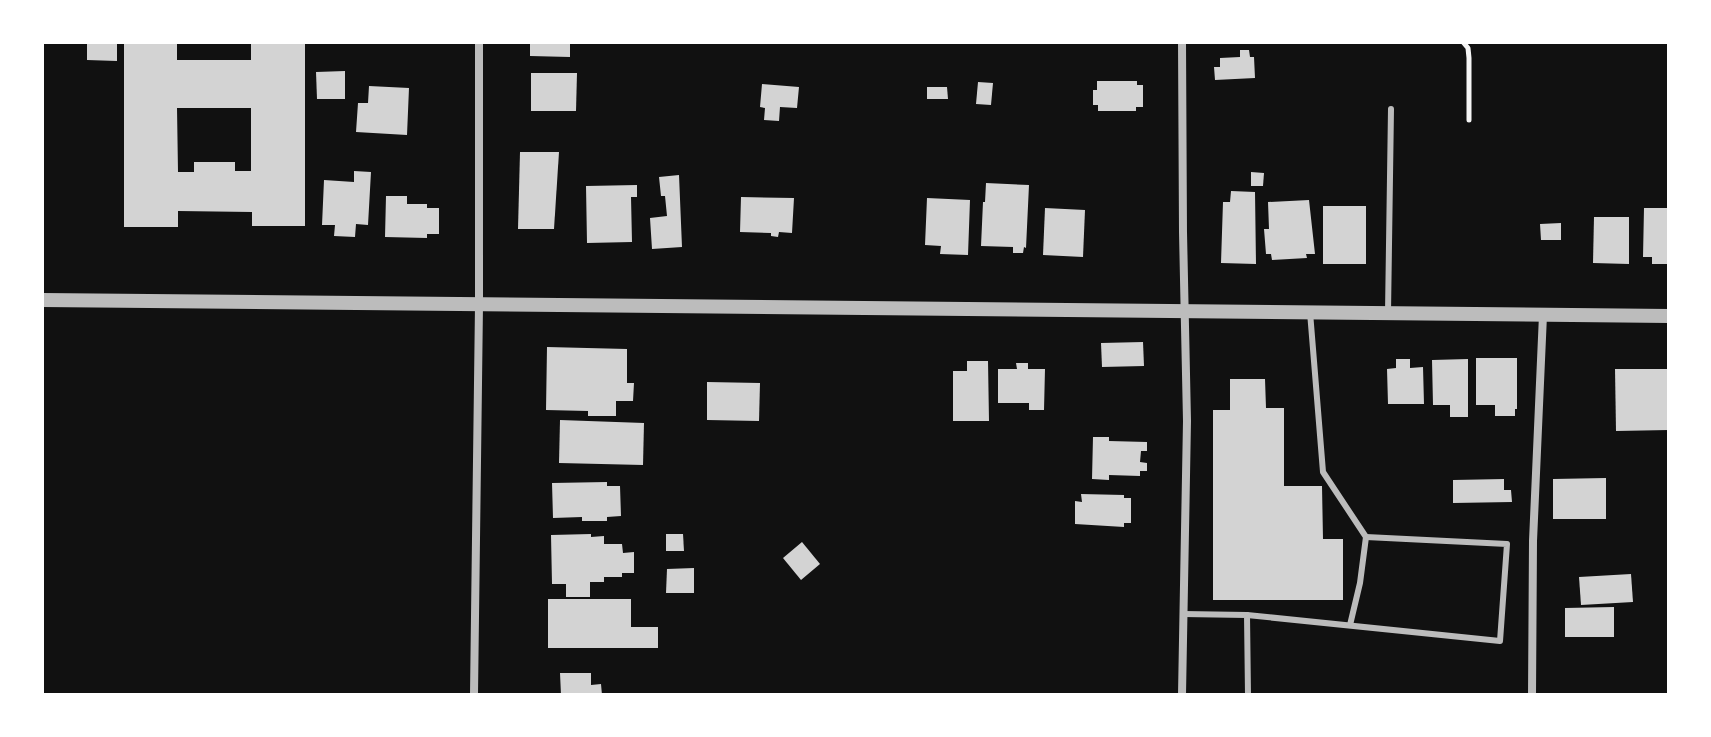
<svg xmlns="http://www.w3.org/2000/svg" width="1711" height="737" viewBox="0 0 1711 737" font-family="Cabin,sans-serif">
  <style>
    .building { fill: #d3d3d3; fill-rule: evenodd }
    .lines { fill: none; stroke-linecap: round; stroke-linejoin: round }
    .path { stroke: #f5f5f5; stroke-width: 5 }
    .service { stroke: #bcbcbc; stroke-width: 6 }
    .minor { stroke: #bcbcbc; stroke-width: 8 }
    .tertiary { stroke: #bcbcbc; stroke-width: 14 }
  </style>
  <rect width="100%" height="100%" fill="#111"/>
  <g class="building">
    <path d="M87 42H117V61L87 60Z"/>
    <path d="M124 42H177V60H251V42H305V226H252V212L178 211V227H124ZM177 108H251V171H235V162H194V172H178Z"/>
    <path d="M530 42H570V57L530 56Z"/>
    <path d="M1240 50H1249L1250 57H1254L1255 78 1215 80 1214 67H1220V58L1240 57Z"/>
    <path d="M345 71V99H317L316 72Z"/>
    <path d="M531 73H577L576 111H531Z"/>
    <path d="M1097 81H1137V85H1143V107H1136V111H1098V105H1093V90H1097Z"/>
    <path d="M978 82 993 83 991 105 976 104Z"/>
    <path d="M762 84 799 87 797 108 780 107 779 121 764 120 765 108 760 107Z"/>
    <path d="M369 86 409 88 407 135 356 132 358 103H368Z"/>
    <path d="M927 87H947L948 99H927Z"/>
    <path d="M520 152H559L554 229H518Z"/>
    <path d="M354 171 371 172 368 225 356 224 355 237 334 236 335 225H322L324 180 354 182Z"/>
    <path d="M1251 172 1264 173 1263 186H1251Z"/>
    <path d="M679 175 682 247 652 249 650 218 667 216 665 196H661L659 177Z"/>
    <path d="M986 183 1029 185 1026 248 1024 247 1023 253H1013V247L981 246 983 202H985Z"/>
    <path d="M637 185V197H631L632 242 587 243 586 186Z"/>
    <path d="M1231 191 1255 192 1256 264 1221 263 1223 202H1230Z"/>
    <path d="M386 196H407V204H427V208H439V234H427V238L385 237Z"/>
    <path d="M741 197 794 198 792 233 779 232 778 237 771 236V233L740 232Z"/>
    <path d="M927 198 970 200 968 255 940 254 941 246 925 245Z"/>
    <path d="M1309 200 1315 254H1306L1307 258 1272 260 1271 254H1266L1264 229H1269L1268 202Z"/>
    <rect x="1323" y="206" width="43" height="58"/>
    <path d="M1045 208 1085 210 1083 257 1043 255Z"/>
    <path d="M1644 208H1669V264H1652V257H1643Z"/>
    <path d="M1594 217H1629V264L1593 263Z"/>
    <path d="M1561 223V240H1541L1540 224Z"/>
    <path d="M1143 342 1144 366 1102 367 1101 343Z"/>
    <path d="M547 347 627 349V383H634L633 401H616V416H588V411L546 410Z"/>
    <path d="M1476 358H1517V409H1515V416H1495V405H1476Z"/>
    <path d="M1396 359H1410V368L1423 367 1424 404H1388L1387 369 1396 368Z"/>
    <path d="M1468 359V417H1450V405H1433L1432 360Z"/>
    <path d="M967 361H988L989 421H953V371H967Z"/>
    <path d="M1016 363H1028V369H1045L1044 410H1029V403H998V369H1017Z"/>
    <path d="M1615 369H1669V430L1616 431Z"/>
    <path d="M1230 379H1265L1266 408H1284V486H1322L1323 539H1343V600H1213V410H1230Z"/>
    <path d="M707 382 760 383 759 421 707 420Z"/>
    <path d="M560 420 644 423 643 465 559 463Z"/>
    <path d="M1093 437H1109V441L1147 442V451H1141L1140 462 1147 463V471H1140V476L1109 475V480L1092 479Z"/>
    <path d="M1606 478V519H1553V479Z"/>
    <path d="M1504 479V490H1511L1512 502 1453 503V480Z"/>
    <path d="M607 482V486H620L621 516 607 517V521H582V517L553 518 552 483Z"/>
    <path d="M1081 494 1124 495V498H1131V523H1124V527L1075 524V501L1082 502Z"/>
    <path d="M591 534V537L604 536V544H622L623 553 634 552V573H622V577H604V582H590V597H566V584H552L551 535Z"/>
    <path d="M666 534H683L684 551H666Z"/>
    <path d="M802 542 820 564 801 580 783 558Z"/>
    <path d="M694 568V593H666L667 569Z"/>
    <path d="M1631 574 1633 602 1581 605 1579 577Z"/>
    <path d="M548 599H631V627H658V648H548Z"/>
    <path d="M1614 607V637H1565V608Z"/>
    <path d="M560 673H591V685L601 684 602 695H561Z"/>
  </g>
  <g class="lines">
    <path class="path" d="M1463 42 1468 48 1469 58V120"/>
    <g class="service">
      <path d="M1310 312 1323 472 1366 537 1360 583 1350 625"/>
      <path d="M1388 313 1391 109"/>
      <path d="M1183 614 1247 615 1248 695"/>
      <path d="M1247 615 1500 641 1507 544 1366 537"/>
    </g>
    <g class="minor">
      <path d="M474 695 479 305V42"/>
      <path d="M1182 695 1187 421 1183 232 1182 42"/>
      <path d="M1532 695 1533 541 1543 315"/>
    </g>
    <path class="tertiary" d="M42 300 1669 316"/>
  </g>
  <rect width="1711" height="737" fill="none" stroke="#ffffff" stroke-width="88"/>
</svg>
